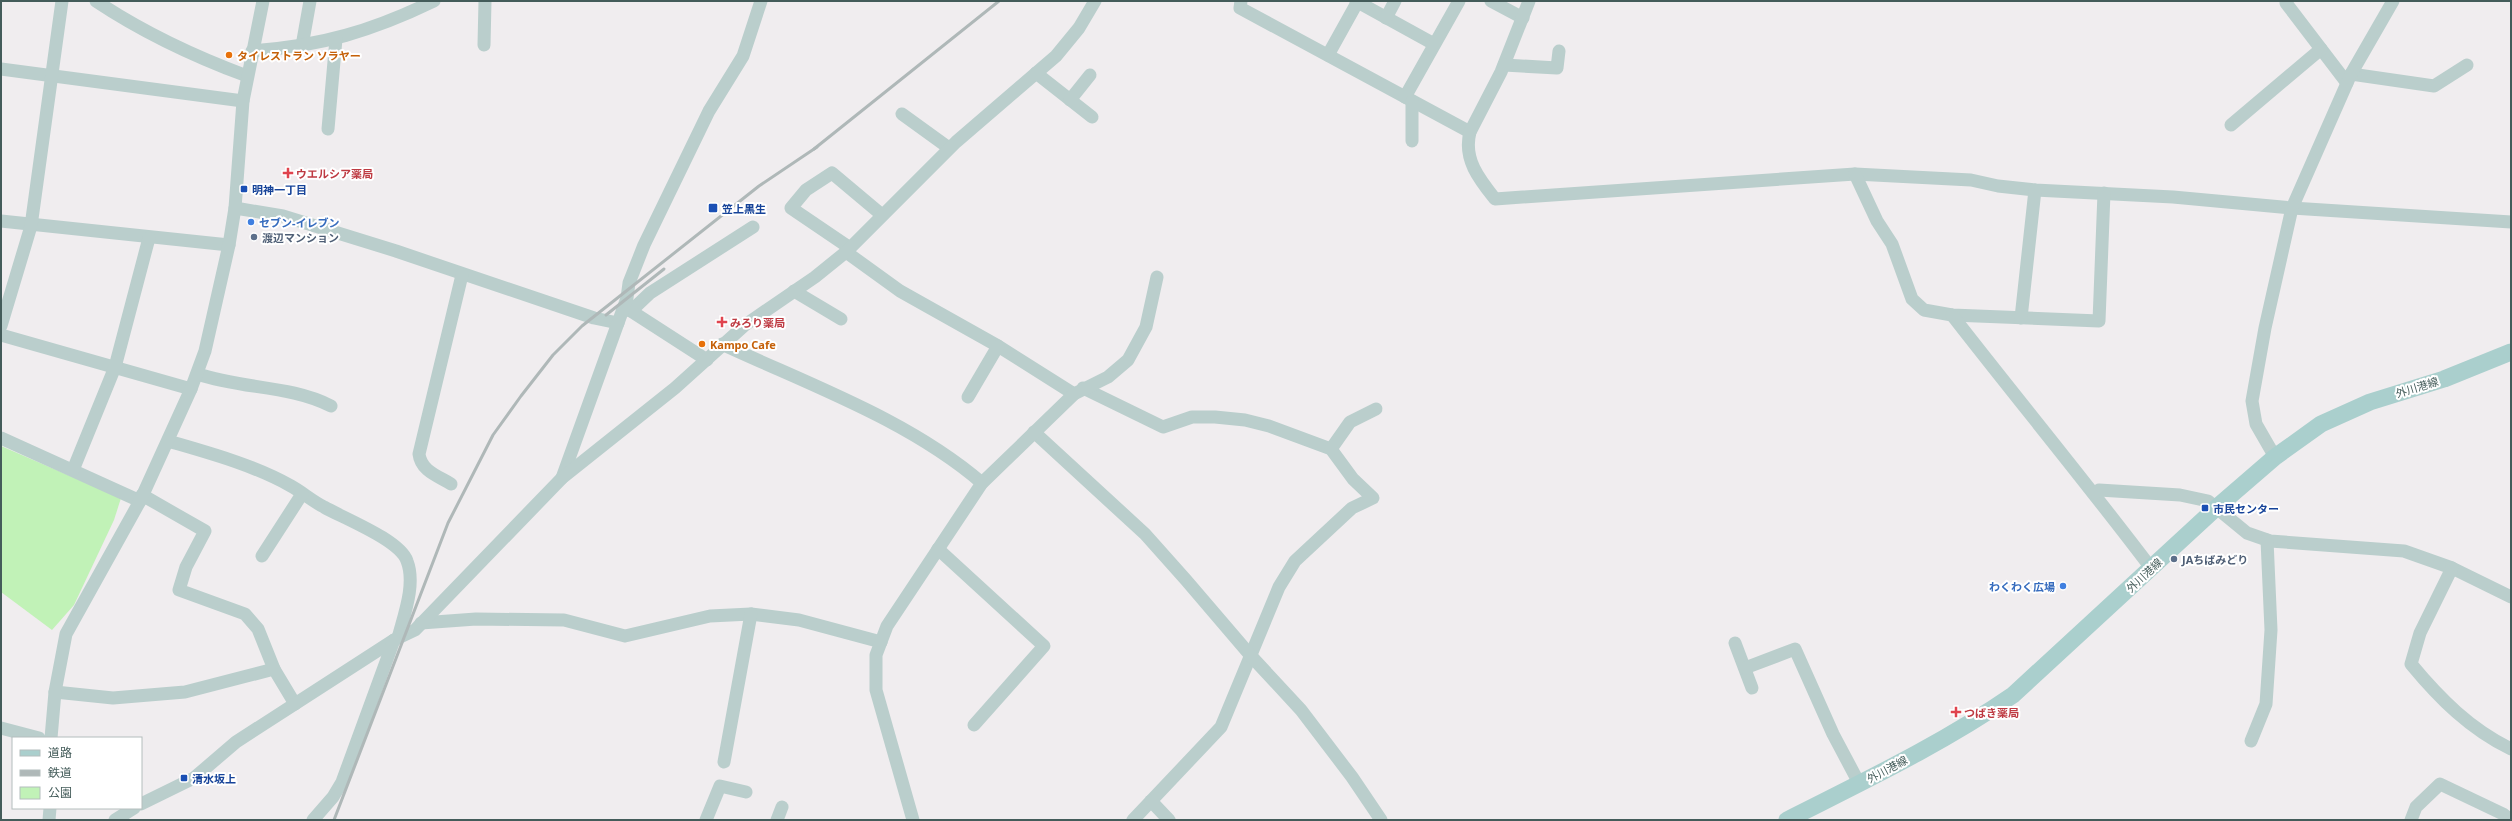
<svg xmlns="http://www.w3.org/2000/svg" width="2512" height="821" viewBox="0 0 2512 821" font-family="'Noto Sans','Noto Sans JP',sans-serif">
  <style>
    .green { fill: #c1f2b7 }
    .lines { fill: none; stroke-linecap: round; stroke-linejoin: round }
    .minor { stroke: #bacecc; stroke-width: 13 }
    .major { stroke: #aacfcd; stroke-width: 17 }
    .rail { stroke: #afb8b8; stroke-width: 3 }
    .food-dot { fill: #e8710a; stroke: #fff; stroke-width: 1.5 }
    .health-dot { fill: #e0444e; stroke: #fff; stroke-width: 1.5 }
    .transit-dot { fill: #1a4fb4; stroke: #fff; stroke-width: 1.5 }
    .shop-dot { fill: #3f7fe0; stroke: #fff; stroke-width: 1.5 }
    .service-dot { fill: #5c6f8a; stroke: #fff; stroke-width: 1.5 }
    .labels { text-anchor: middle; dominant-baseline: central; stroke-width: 4; stroke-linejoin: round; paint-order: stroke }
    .food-label { font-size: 11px; font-weight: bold; fill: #c56008; stroke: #fff; text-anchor: start }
    .health-label { font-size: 11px; font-weight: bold; fill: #be3a42; stroke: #fff; text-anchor: start }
    .transit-label { font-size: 11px; font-weight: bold; fill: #164399; stroke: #fff; text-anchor: start }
    .shop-label { font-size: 11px; font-weight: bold; fill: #366cbe; stroke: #fff; text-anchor: start }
    .service-label { font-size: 11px; font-weight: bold; fill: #4e5e75; stroke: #fff; text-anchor: start }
    .street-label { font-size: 11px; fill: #445c5a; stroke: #fff }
  </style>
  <rect width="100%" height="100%" fill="#f0edef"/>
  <path class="green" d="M1 446 121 498 114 520 74 605 52 630 1 592Z"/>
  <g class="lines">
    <g class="minor">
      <path d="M96 1C144 33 193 56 247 76"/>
      <path d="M1241 1 1240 8 1470 132"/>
      <path d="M1356 1 1434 44"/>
      <path d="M1491 1 1523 18"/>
      <path d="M1529 1 1501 72 1470 132C1463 159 1479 179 1495 199L1855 174 1971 180 1998 186 2035 190 2173 197 2292 208 2511 222"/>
      <path d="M2286 3 2347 83"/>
      <path d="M1386 18 1395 1"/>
      <path d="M484 45 485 1"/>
      <path d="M302 46 310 1"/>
      <path d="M252 51C321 46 372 31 434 1"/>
      <path d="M1328 55 1358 1"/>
      <path d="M1504 65 1557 68 1559 51"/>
      <path d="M1 69 243 101"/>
      <path d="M1036 73 1092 117"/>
      <path d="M2351 74 2434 86 2467 65"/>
      <path d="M1405 97 1459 1"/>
      <path d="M1070 100 1090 75"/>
      <path d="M1412 101V141"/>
      <path d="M902 114 949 148"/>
      <path d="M2231 125 2321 49"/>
      <path d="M328 129 336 39"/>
      <path d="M1855 174 1877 221 1892 244 1912 299 1924 310 1952 315 2099 321 2104 193"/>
      <path d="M235 208 283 216 396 251 594 318 618 323"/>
      <path d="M1 221 229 245"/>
      <path d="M850 248 791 208 806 190 832 173 882 215"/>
      <path d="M846 252 900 291 998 346 1074 394"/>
      <path d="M794 291 841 319"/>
      <path d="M623 309 631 311 707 360"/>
      <path d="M631 311 650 293 753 227"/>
      <path d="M1952 315C2018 400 2086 482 2151 568"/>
      <path d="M2021 318 2035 190"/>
      <path d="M1 326 31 226 62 1"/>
      <path d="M1 335 191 389"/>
      <path d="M722 344C810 385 909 420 982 483"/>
      <path d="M198 374C241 389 290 385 331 406"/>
      <path d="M1083 388 1163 427 1192 417H1215L1245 420 1269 426 1331 449 1353 479 1373 498 1352 508 1295 561 1279 587 1221 727 1133 820"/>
      <path d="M968 397 998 346"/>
      <path d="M1034 432 1145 534 1186 580 1251 656 1301 710 1352 777 1381 820"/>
      <path d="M1 438 140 501"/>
      <path d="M168 441C209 453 254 465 291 486 302 492 312 501 324 507 343 518 400 540 407 561 416 584 404 615 398 638"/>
      <path d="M1331 449 1350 422 1376 409"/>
      <path d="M2275 457 2256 424 2252 401 2265 328 2292 208 2351 74 2393 1"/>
      <path d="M73 470 115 367 149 238"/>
      <path d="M562 478 627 298 629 283 644 245 709 111 743 56 761 1"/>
      <path d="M451 484C438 476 421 471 419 454L462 275"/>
      <path d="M2095 493 2099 490 2180 495 2208 501 2247 533 2270 541 2404 551 2452 568 2511 597"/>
      <path d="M142 495 205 531 186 567 179 590 245 614 258 629 274 669"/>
      <path d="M938 549 1044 646 974 725"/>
      <path d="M262 556 302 494"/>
      <path d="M2452 568 2420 633 2411 664C2440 699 2470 729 2511 749"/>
      <path d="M421 623 476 619 564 620 625 636 710 616 751 614 799 620 881 642"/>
      <path d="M1735 643 1752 688"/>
      <path d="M1745 668 1795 649 1833 734 1859 783"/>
      <path d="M55 692 113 698 185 692 274 669 295 704"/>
      <path d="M1 728 39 738"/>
      <path d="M51 738 55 692 66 634 140 501 191 389 205 351 229 245 235 208 243 101 263 1"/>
      <path d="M2251 741 2266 704 2271 630 2267 540"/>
      <path d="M724 762 751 614"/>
      <path d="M1151 801 1169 820"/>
      <path d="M141 804 194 778 236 742 394 640 415 630 562 478 675 388 745 325 815 277 846 252 956 142 1056 56 1079 28 1095 1"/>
      <path d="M49 820 50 808"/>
      <path d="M115 820 134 808"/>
      <path d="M313 820 333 797 342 782 394 640"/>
      <path d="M706 820 720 786 746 792"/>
      <path d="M777 820 782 807"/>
      <path d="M913 820 876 690V655L887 626 982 483 1074 394 1108 377 1128 360 1146 327 1157 277"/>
      <path d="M2411 820 2416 807 2440 784 2503 814 2511 820"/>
    </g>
    <path class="major" d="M1787 820C1864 781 1942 744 2013 695L2216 508 2275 457 2321 424 2370 402 2444 379 2511 352"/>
    <g class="rail">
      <path d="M814 149 999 1"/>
      <path d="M606 315 664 269"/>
      <path d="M334 820 448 523 493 435 521 396 553 355 582 326 759 186 817 147"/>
    </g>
  </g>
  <g class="food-dot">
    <circle cx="229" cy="55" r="4"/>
    <circle cx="702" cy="344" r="4"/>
  </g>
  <g class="health-dot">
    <path d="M286 167h4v4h4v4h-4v4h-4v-4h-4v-4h4z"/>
    <path d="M720 316h4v4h4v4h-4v4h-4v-4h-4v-4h4z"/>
    <path d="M1954 706h4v4h4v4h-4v4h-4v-4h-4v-4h4z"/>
  </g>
  <g class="transit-dot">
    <rect x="240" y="185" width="8" height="8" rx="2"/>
    <rect x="708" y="203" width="10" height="10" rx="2"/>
    <rect x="2201" y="504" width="8" height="8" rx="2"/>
    <rect x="180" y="774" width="8" height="8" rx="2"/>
  </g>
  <g class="shop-dot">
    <circle cx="251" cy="222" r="4"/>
    <circle cx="2063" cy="586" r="4"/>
  </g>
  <g class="service-dot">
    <circle cx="254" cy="237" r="4"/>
    <circle cx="2174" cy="559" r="4"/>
  </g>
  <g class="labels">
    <g class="food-label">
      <text x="237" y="55">タイレストラン ソラヤー</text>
      <text x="710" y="344">Kampo Cafe</text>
    </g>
    <g class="health-label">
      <text x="296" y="173">ウエルシア薬局</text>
      <text x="730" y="322">みろり薬局</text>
      <text x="1964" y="712">つばき薬局</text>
    </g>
    <g class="transit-label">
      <text x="252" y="189">明神一丁目</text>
      <text x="722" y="208">笠上黒生</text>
      <text x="2213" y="508">市民センター</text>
      <text x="192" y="778">清水坂上</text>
    </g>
    <g class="shop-label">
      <text x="259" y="222">セブン-イレブン</text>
      <text x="2055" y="586" text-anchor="end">わくわく広場</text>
    </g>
    <g class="service-label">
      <text x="262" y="237">渡辺マンション</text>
      <text x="2182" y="559">JAちばみどり</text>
    </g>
    <g class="street-label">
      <text transform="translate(2417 387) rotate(-17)">外川港線</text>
      <text transform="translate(2144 575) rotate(-43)">外川港線</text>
      <text transform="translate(1887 769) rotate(-28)">外川港線</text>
    </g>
  </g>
  <rect width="2512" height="821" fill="none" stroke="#445c5a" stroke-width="4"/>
  <rect x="12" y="737" width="130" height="72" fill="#ffffff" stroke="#b4bebd"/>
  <rect x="20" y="750" width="20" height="6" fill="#aacfcd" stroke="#b4bebd"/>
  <text x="48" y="757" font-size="12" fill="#445c5a">道路</text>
  <rect x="20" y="770" width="20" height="6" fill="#afb8b8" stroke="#b4bebd"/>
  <text x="48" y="777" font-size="12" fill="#445c5a">鉄道</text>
  <rect x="20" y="787" width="20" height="12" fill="#c1f2b7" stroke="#b4bebd"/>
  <text x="48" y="797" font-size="12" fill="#445c5a">公園</text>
</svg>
